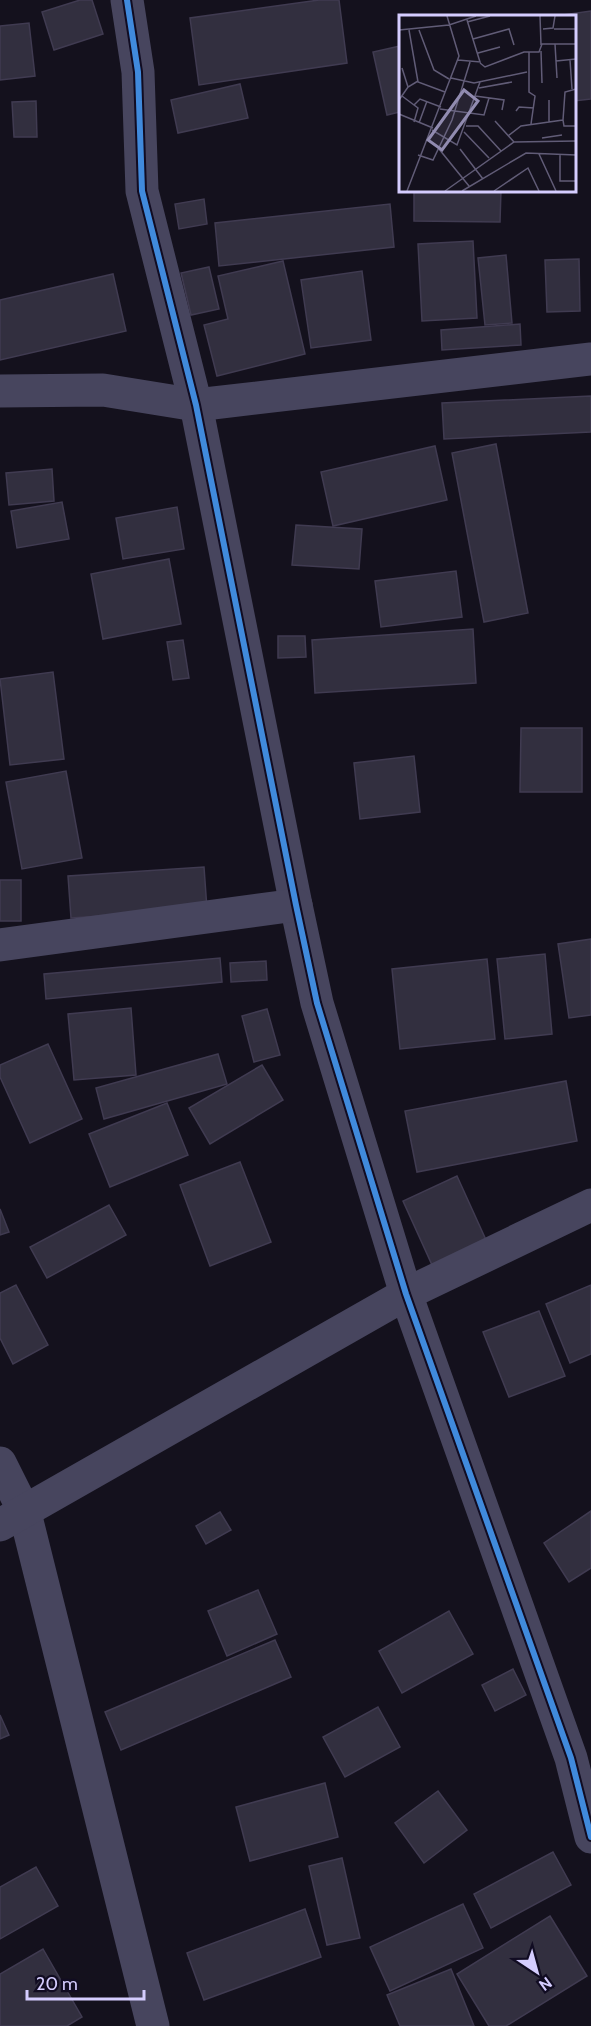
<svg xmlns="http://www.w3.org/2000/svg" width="591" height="2026" viewBox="0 0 591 2026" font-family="Cabin,sans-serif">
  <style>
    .building { fill: #322f3f; stroke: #403b51; stroke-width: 1.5 }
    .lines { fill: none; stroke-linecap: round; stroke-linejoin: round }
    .minor { stroke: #47455e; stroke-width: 33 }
    .cycleway-casing { stroke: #110c22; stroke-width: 10 }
    .cycleway { stroke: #408adc; stroke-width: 6 }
    .inset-road { fill: none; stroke: #615c77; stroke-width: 1.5 }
    .view { fill: #918bb0; fill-opacity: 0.15; stroke: #918bb0; stroke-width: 3 }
    .inset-edge { fill: none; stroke: #d5cdff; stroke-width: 3 }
  </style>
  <rect width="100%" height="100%" fill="#14111d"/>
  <g class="building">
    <path d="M80 0H92L103 34 54 50 42 12Z"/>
    <path d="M319 0H339L347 63 199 85 190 18Z"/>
    <path d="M591 11V99L574 101V16H556Z"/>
    <path d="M29 23 35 76 0 80V26Z"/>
    <path d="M400 46V112L387 115 373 52Z"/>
    <path d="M240 84 248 118 178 133 171 100Z"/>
    <path d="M36 101 37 137H14L12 102Z"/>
    <path d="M414 190H501L500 222 414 221Z"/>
    <path d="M204 199 207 224 179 229 175 204Z"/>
    <path d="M390 204 394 247 219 266 215 223Z"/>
    <path d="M473 241 477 318 422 321 418 244Z"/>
    <path d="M506 255 512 323 485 325 478 258Z"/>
    <path d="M579 259 580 311 547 312 545 260Z"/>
    <path d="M283 261 305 354 217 376 204 325 228 319 218 276Z"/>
    <path d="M209 267 219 309 191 315 181 273Z"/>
    <path d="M362 271 371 340 311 348 301 280Z"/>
    <path d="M113 274 126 331 0 360V300Z"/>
    <path d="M520 324 521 345 442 350 441 330Z"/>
    <path d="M591 396V432L444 439 442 403Z"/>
    <path d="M496 444 528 613 484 622 452 453Z"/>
    <path d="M435 446 447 500 333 526 321 472Z"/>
    <path d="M52 469 54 501 9 505 6 473Z"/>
    <path d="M62 502 69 539 17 548 11 511Z"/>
    <path d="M177 507 184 549 123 559 116 518Z"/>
    <path d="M296 525 362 529 359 569 292 565Z"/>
    <path d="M169 559 181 624 103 639 91 574Z"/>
    <path d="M456 571 462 617 381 627 375 581Z"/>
    <path d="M473 629 476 683 315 693 312 640Z"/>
    <path d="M278 636H305L306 657 278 658Z"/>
    <path d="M183 640 189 678 173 680 167 642Z"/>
    <path d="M53 672 64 759 10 765 0 679Z"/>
    <path d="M521 728H582V792H520Z"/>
    <path d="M414 756 420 812 360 819 354 763Z"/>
    <path d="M66 771 82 858 22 869 6 782Z"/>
    <path d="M204 867 207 909 71 918 68 876Z"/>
    <rect x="0" y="880" width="21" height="41"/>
    <path d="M591 939V1015L569 1018 558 944Z"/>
    <path d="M545 954 552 1034 505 1039 497 959Z"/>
    <path d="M220 958 222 982 46 999 44 974Z"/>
    <path d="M487 959 495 1039 400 1049 392 969Z"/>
    <path d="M266 961 267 980 231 982 230 963Z"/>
    <path d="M131 1008 136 1075 74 1080 68 1014Z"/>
    <path d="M267 1009 280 1055 254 1062 242 1016Z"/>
    <path d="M48 1044 82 1119 30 1143 0 1077V1065Z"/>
    <path d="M218 1054 227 1084 104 1119 96 1088Z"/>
    <path d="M262 1065 283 1100 210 1144 189 1108Z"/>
    <path d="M566 1081 577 1141 417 1172 405 1111Z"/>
    <path d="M167 1103 188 1155 110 1187 89 1134Z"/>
    <path d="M240 1162 271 1242 210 1266 180 1185Z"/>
    <path d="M457 1176 486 1240 432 1265 403 1201Z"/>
    <path d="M109 1205 126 1235 47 1278 30 1247Z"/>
    <path d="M0 1209 9 1232 0 1235Z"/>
    <path d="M16 1285 48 1345 13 1364 0 1338V1293Z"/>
    <path d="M591 1285V1354L570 1363 546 1304Z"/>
    <path d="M539 1311 565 1376 509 1397 483 1332Z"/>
    <path d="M591 1511V1568L569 1582 544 1543Z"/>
    <path d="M220 1512 231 1530 206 1544 196 1526Z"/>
    <path d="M258 1590 277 1634 227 1656 208 1611Z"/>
    <path d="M449 1611 473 1654 402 1693 379 1651Z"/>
    <path d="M275 1640 291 1677 121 1750 105 1712Z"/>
    <path d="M513 1669 526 1695 495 1711 482 1685Z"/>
    <path d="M378 1707 400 1747 345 1777 323 1737Z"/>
    <path d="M0 1715 9 1735 0 1739Z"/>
    <path d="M325 1783 338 1837 250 1861 236 1807Z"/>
    <path d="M438 1791 467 1830 424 1863 395 1823Z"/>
    <path d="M553 1852 571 1885 491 1928 474 1894Z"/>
    <path d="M342 1858 360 1938 327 1945 309 1866Z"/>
    <path d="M36 1867 58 1906 0 1939V1887Z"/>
    <path d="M463 1904 483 1948 390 1991 370 1947Z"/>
    <path d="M305 1909 321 1957 204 2000 187 1953Z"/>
    <path d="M550 1916 587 1976 506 2026H489L457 1974Z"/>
    <path d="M43 1949 82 2017 67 2026H0V1974Z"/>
    <path d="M451 1969 474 2026H400L387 1995Z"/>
  </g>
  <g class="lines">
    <g class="minor">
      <path d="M127 0 138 72 142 191 196 405 296 905 317 1003 406 1294 571 1758 591 1837"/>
      <path d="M0 391 103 390 196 405 591 359"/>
      <path d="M0 945 296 905"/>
      <path d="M0 1463 25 1513 153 2026"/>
      <path d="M0 1525 406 1294 591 1205"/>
    </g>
    <defs>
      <path id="cycleway" d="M127 0 138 72 142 191 196 405 296 905 317 1003 406 1294 571 1758 591 1837"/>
    </defs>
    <use href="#cycleway" class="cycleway-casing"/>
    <use href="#cycleway" class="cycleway"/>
  </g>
  <g transform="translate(399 15)">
    <rect width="177" height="177" fill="#14111d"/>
    <path class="inset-road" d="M141 1 142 30M68 7 91 1M144 14 154 13 156 1M155 14H177M0 15 50 10 77 1M10 15 19 67 46 77M20 15 35 55 50 64M74 24 110 14 115 30M156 29 158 63M142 36 143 68M130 37V77L136 81 132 109M79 38 101 32M59 45 81 47 68 5M171 45 173 74M157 46 177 44M81 48 86 52 125 37H140L143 29H177M3 53 9 72M52 63 75 68 128 57M80 73 113 67M177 74 166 77 164 105 165 111H177M3 81 19 93 15 107M76 81 105 85 103 95M0 85 9 72 19 66M15 90 21 84 42 92M41 94 85 100 90 83M117 96 120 92 135 93M0 99 34 113M96 106 115 127M150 107V85M20 108 28 86M67 111H79L102 136M33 115 58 130 81 67M65 117 90 143M109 121 122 111 164 105M143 123 163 120M40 134 70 171M61 134 84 164M140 139 157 176M19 140 34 145 53 105 71 47M161 140V166H177M8 176 60 41 48 1M46 176 115 127 177 126M63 176 127 138 177 140M95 176 129 153 140 176"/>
    <path class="view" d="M65 75 79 86 43 135 29 125Z"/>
    <rect width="177" height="177" class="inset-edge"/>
  </g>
  <g transform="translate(537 1972) rotate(144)" stroke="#110c22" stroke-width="4.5" paint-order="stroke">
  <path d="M0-4.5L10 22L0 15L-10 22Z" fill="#d5cdff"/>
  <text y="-9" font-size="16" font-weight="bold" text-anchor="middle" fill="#d5cdff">N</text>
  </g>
  <path d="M27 1990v9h117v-9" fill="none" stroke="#d5cdff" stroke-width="3"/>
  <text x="36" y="1990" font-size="18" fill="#d5cdff" stroke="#110c22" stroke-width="4.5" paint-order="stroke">20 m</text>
</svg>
